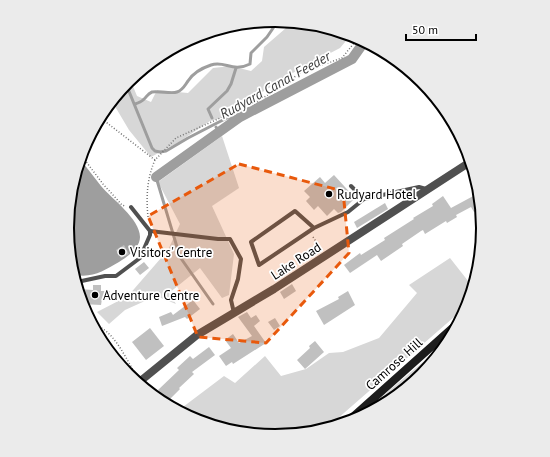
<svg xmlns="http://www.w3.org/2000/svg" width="550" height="457" viewBox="0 0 550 457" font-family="'PT Sans',sans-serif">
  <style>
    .green { fill: #d7d7d7 }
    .water { fill: #9e9e9e }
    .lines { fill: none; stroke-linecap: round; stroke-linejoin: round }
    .stream { stroke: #9e9e9e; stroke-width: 3 }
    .canal { stroke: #9e9e9e; stroke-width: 10 }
    .building { fill: #c0c0c0 }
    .path { stroke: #727272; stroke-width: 1.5; stroke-dasharray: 1 2; stroke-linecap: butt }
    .lane { stroke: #505050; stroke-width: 4 }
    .street { stroke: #505050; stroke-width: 8 }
    .secondary { stroke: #1d1d1d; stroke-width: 8 }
    .marked { fill: #e8590c; fill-opacity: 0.2; stroke: #e8590c; stroke-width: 3; stroke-dasharray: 8 5; stroke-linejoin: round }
    .poi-dot { fill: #000; stroke: #fff; stroke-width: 1.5 }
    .labels { text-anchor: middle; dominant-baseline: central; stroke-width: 3.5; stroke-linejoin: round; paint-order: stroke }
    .poi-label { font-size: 13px; fill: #000; stroke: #fff; text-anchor: start }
    .street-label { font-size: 13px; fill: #000; stroke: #fff }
    .water-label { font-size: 14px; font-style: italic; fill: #3f3f3f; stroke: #fff }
    .rim { fill: none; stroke: #000; stroke-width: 2 }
  </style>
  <rect width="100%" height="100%" fill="#fff"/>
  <g class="green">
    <path d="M300 25 351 35 340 48 296 71 221 118 210 121 179 142 151 157 129 130 113 103 130 79 137 96 151 102 157 90 188 93 213 68 231 66 251 71 262 61 264 47 286 28Z"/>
    <path d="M222 136 239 188 212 206 234 254 229 295 222 298 200 268 169 293 176 304 156 296 125 310 109 324 97 312 128 296 168 250 180 224 158 182Z"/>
    <path d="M450 258 472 286 469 304 329 426 275 437 195 421 179 410 224 376 235 383 265 356 281 376 306 369 329 353 343 352 379 338 417 293 409 285Z"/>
    <path d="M443 345 422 376 353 421Z"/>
  </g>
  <path class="water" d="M80 159C87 168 94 177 101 186 112 199 140 219 140 237 140 248 127 257 119 262 105 270 93 278 76 275L67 228Z"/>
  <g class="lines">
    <g class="stream">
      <path d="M126 84 152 148 155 151 160 152 166 151 188 138 217 123 227 118 240 117"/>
      <path d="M135 104C138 103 141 102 143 100 147 97 147 94 152 92 160 91 172 94 177 92 183 90 185 85 188 81 193 73 202 68 211 65 225 60 232 73 250 64L251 53 267 37 278 21"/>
      <path d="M212 118 208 109 227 91 231 84 236 68"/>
      <path d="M216 127 219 132"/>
      <path d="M156 177 180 257 213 304"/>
    </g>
    <path class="canal" d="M156 177 240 117 352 59 364 42"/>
  </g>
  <g class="building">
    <path d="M334 175 355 198 341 212 338 213 334 209 327 216 318 206 314 210 306 201 310 197 304 191 320 177 325 183Z"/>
    <path d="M477 194 480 209 474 212 471 207 456 215 457 217 447 223 446 221 425 234 423 230 421 231 402 244 403 246 381 261 377 255 350 273 344 265 360 253 361 255 385 240 384 238 414 219 413 218 433 206 432 204 443 196 451 208Z"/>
    <path d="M385 203 388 209 357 228 354 222Z"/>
    <path d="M124 245 129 254 121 258 116 250Z"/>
    <path d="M144 262 149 268 140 275 135 269Z"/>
    <path d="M292 284 296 291 284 299 280 292Z"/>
    <path d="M93 285H101V291H110V299H102L101 305 82 304 79 289 93 290Z"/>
    <path d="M348 291 355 305 324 325 316 311 339 299 338 297Z"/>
    <path d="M193 300 200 309 187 319 185 317 162 326 159 317 171 312 173 315Z"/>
    <path d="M247 312 251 318 256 315 260 321 254 326 266 343 233 364 232 362 226 366 219 356 231 348 225 340 233 334 239 343 252 336 238 317Z"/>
    <path d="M275 318 280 326 274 330 268 322Z"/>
    <path d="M150 328 164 346 146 360 132 342Z"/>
    <path d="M315 341 324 352 305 369 297 360 310 348 309 346Z"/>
    <path d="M209 347 215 355 192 372 194 374 179 388 180 389 168 401 158 390 179 370 177 368 190 356 193 359Z"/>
  </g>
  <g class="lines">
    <g class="path">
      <path d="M102 119 155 160 176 138 260 100 302 72 342 58 358 38"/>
      <path d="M81 155 103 184 122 205 125 206"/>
      <path d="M148 217C146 197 147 178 155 160"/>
      <path d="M313 237 321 249"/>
      <path d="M93 325C113 328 126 359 136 375"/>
    </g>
    <g class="lane">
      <path d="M364 199 419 187 426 189"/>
      <path d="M314 228 295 211 251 242 259 265 314 228 348 212 364 199 351 186"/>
      <path d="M150 231 218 239H230L241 259 238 279 231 300 234 313"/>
      <path d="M77 282 105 276H116L140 258 150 235V231L131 207"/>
    </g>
    <path class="street" d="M138 383 197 335 274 289 470 162"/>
    <path class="secondary" d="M346 423 458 323"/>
  </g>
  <path class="marked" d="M239 164 343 191 349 253 266 343 198 337 148 216Z"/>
  <g class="poi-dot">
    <circle cx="329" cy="194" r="4"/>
    <circle cx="122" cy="252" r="4"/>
    <circle cx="95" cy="295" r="4"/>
  </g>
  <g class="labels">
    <g class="poi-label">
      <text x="337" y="194">Rudyard Hotel</text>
      <text x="130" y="252">Visitors' Centre</text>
      <text x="103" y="295">Adventure Centre</text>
    </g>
    <g class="street-label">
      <text transform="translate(296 261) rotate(-33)">Lake Road</text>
      <text transform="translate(394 364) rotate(-42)">Camrose Hill</text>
    </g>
    <g class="water-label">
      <text transform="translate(275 85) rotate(-29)">Rudyard Canal Feeder</text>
    </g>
  </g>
  <path d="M0 0H550V457H0ZM74 228a201 201 0 1 1 402 0a201 201 0 1 1-402 0Z" fill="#ebebeb" fill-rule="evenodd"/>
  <path class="rim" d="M74 228a201 201 0 1 1 402 0a201 201 0 1 1-402 0Z"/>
  <path d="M406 34v6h70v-6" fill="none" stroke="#000000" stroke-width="2"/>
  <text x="412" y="34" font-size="12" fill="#000000" stroke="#ffffff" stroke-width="3" paint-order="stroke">50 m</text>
</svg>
